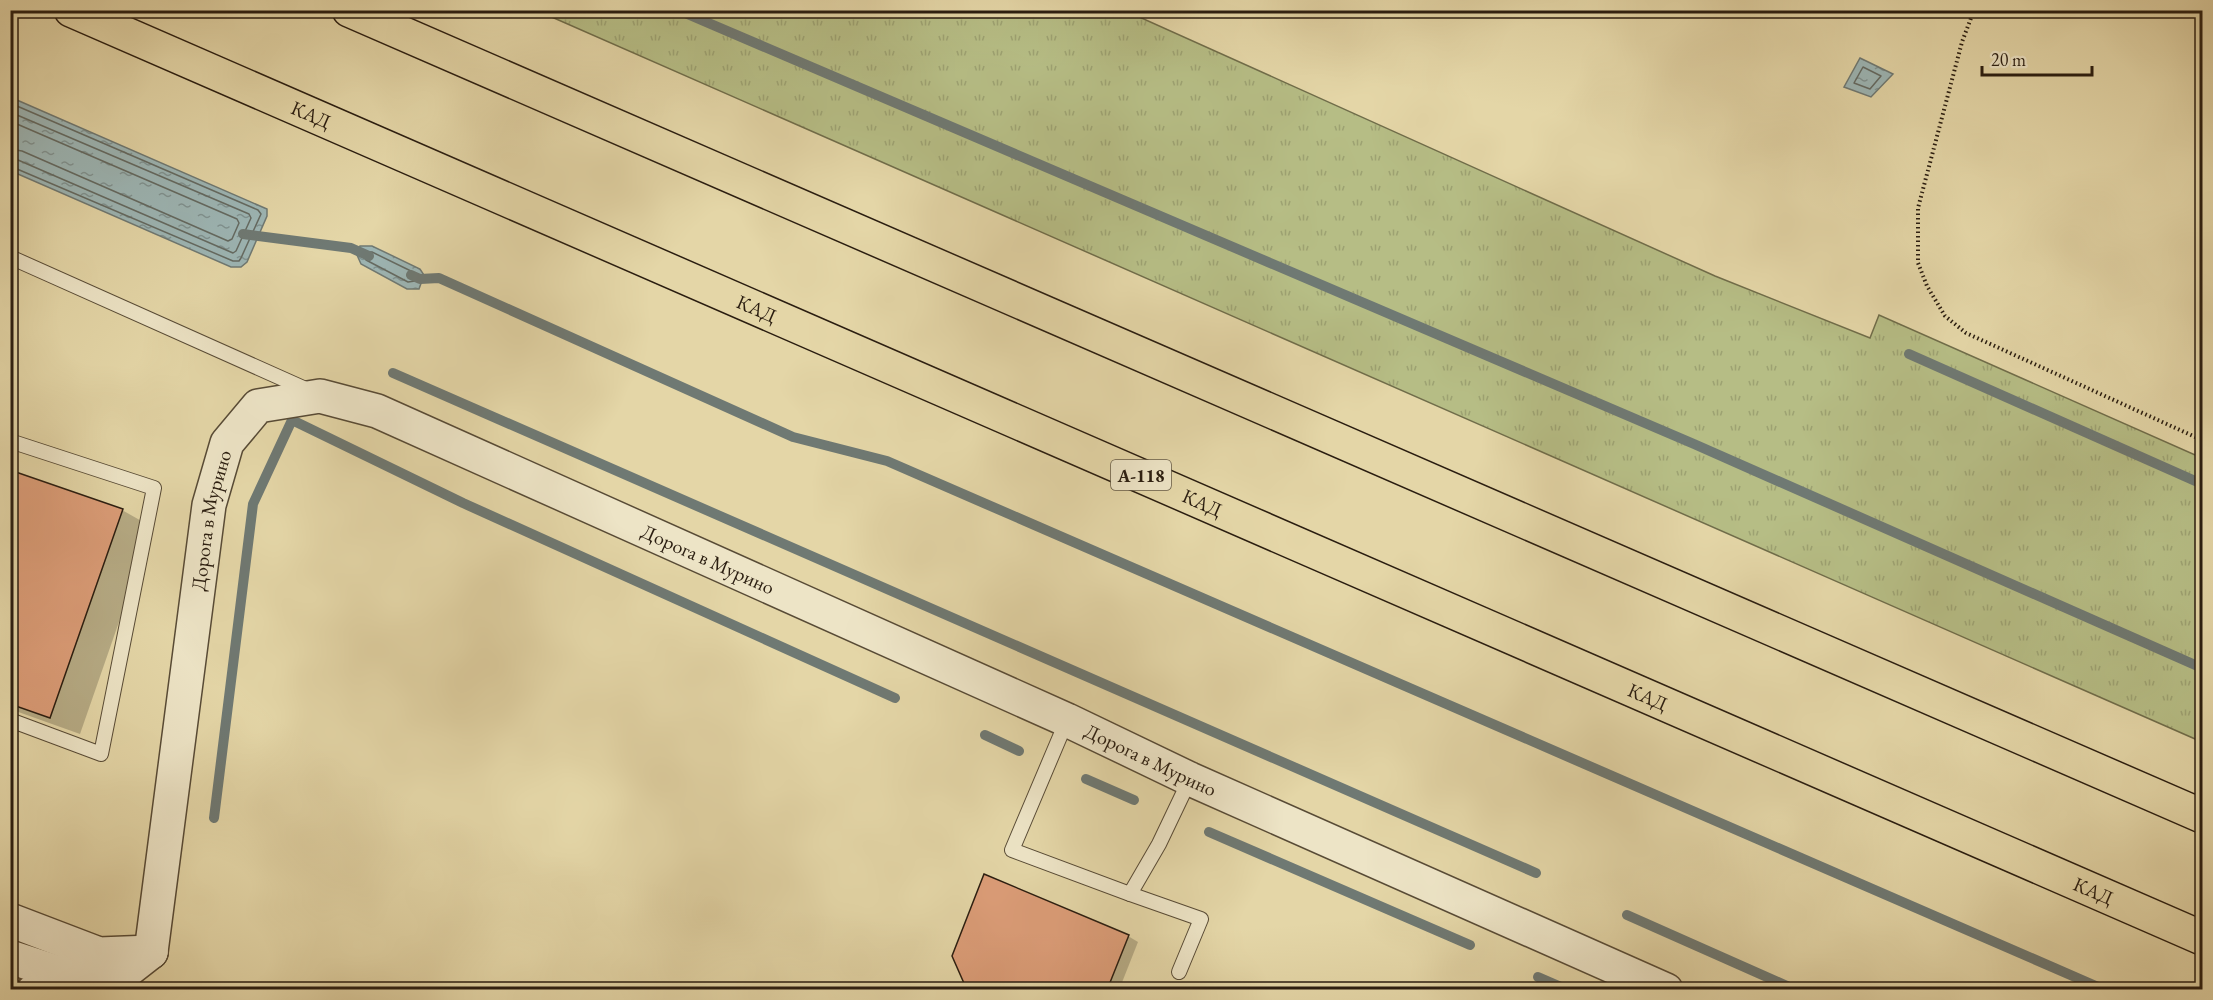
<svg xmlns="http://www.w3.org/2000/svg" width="2213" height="1000" viewBox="0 0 2213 1000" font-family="'EB Garamond',serif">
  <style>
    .grass { fill: url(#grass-tufts); stroke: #706d4a; stroke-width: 1.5 }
    .water { fill: url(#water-ripples); stroke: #6f7973; stroke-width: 1.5 }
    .shadow { fill: #0003 }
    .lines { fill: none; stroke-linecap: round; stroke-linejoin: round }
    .shore { stroke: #646a62; stroke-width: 1.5 }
    .stream { stroke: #6f7973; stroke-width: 10 }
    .building { fill: #dc9d78; stroke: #2a1d10; stroke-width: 1.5 }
    .service-casing { stroke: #584b36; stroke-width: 16 }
    .minor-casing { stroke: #584b36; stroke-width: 32 }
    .tertiary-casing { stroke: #584b36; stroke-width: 36 }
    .motorway-casing { stroke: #2a1d10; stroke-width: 36 }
    .path { stroke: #2a1d10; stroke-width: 4; stroke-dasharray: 1.5 3; stroke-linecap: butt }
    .service { stroke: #ede4c6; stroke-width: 14 }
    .minor { stroke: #ede4c6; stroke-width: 28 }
    .tertiary { stroke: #ede4c6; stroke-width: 33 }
    .motorway { stroke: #e4d6a7; stroke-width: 33 }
    .labels { text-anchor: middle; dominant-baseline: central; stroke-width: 6; stroke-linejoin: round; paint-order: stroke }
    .shield { fill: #ede4c6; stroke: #645947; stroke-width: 1.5 }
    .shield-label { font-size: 18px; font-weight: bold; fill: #2a1d10 }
    .street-label { font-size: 20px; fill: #2a1d10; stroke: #ede4c6 }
  </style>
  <defs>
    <pattern id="grass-tufts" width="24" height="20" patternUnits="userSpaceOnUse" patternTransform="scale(1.5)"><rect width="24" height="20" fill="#b6bd85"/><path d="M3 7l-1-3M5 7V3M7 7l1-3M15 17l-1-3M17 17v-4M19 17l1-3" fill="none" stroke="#9da272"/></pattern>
    <pattern id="water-ripples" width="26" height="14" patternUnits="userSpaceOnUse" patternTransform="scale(1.5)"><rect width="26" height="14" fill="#9db6b5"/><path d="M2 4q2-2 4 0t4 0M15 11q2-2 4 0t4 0" fill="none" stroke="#809392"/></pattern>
  </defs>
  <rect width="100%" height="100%" fill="#e4d6a7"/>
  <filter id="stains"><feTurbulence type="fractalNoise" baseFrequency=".00333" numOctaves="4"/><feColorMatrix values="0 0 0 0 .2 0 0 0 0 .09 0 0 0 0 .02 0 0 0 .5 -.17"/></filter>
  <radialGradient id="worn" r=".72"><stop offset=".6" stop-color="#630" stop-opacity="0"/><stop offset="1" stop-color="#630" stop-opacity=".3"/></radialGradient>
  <path class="grass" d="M538 11H1126L1715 276 1870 338 1879 315 2202 458V742Z"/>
  <g class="water">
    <path d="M1860 58 1893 74 1871 97 1844 87Z"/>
    <path d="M10 97 267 209V216L247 262 241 267H231L11 171Z"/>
    <path d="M360 246H372L420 269 424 275 419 289H407L361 264 357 255Z"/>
  </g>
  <g class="shadow">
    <path d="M10 471 122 510 152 527 80 734 10 709Z"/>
    <path d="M1128 936 1138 942 1119 990H968Z"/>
  </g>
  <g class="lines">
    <g class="shore">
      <path d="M1863 67 1881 76 1870 89 1854 83Z"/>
      <path d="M10 103 258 210 261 214 241 258 239 261H233L10 166"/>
      <path d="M10 112 249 214 251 218 236 251 233 253 18 160 10 158"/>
      <path d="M10 121 237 219 239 223 232 239 228 241 22 151 10 149"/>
      <path d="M367 252H372L415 273 417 276 415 281 408 282 366 260 364 255Z"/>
    </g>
    <g class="stream">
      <path d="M678 10 1694 444 2202 668"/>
      <path d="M243 234 351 248 369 256"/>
      <path d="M411 275 420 279 439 278 793 437 887 461 2105 990"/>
      <path d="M1909 354 2202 484"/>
      <path d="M393 373 1536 873"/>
      <path d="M985 735 1019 751"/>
      <path d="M1086 779 1134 800"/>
      <path d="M214 818 253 504 292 420 463 503 895 698"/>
      <path d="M1209 832 1470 945"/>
      <path d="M1627 915 1796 990"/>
      <path d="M1538 977 1568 990"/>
    </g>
  </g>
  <g class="building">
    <path d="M10 470 123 509 50 718 10 704Z"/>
    <path d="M984 874 1129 935 1107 990H967L952 956Z"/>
  </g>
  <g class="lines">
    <defs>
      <g id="service">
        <path d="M10 257 310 391"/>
        <path d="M10 441 154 488 101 754 10 720"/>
        <path d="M1067 720 1012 850 1130 894 1159 844 1190 779"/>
        <path d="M1130 894 1201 919 1179 972"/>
      </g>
      <path id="minor" d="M31 990C45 984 61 980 75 990"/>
      <g id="tertiary">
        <path d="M10 920 99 954 151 952"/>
        <path id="s1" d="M151 952 209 505 227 443 258 406 320 396 377 411 1067 720 1190 779 1666 990"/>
        <path d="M10 957 105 988 151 952"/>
      </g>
      <g id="motorway">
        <path id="s2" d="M71 10 2202 938"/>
        <path d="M349 10 2202 816"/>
      </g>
    </defs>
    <use href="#service" class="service-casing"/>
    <use href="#minor" class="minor-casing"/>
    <use href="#tertiary" class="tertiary-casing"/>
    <use href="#motorway" class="motorway-casing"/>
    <path class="path" d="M1974 10 1962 42 1918 208V263L1927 286 1945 316 1966 333 2202 440"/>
    <use href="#service" class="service"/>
    <use href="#minor" class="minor"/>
    <use href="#tertiary" class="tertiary"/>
    <use href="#motorway" class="motorway"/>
  </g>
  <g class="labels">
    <rect class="shield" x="1111" y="460" width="60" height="30" rx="4.5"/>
    <g class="shield-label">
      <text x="1141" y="475">А-118</text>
    </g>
    <g class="street-label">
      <text stroke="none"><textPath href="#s2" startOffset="262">КАД</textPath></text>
      <text stroke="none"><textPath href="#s2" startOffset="748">КАД</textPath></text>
      <text stroke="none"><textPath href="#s2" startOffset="1234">КАД</textPath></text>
      <text stroke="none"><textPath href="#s1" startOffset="436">Дорога в Мурино</textPath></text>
      <text stroke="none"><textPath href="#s1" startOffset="1048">Дорога в Мурино</textPath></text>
      <text stroke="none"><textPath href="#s2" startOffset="1720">КАД</textPath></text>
      <text stroke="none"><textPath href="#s1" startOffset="1534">Дорога в Мурино</textPath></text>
      <text stroke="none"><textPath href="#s2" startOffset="2206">КАД</textPath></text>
    </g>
  </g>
  <rect width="2213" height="1000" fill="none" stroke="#e4d6a7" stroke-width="36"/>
  <rect x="12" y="12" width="2189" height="976" fill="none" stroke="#2a1d10" stroke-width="3"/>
  <rect x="18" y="18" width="2177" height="964" fill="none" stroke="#2a1d10" stroke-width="1.5"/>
  <path d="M1982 66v9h110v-9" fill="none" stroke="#2a1d10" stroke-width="3"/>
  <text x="1991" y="66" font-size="18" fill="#2a1d10" stroke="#ede4c6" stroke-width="4.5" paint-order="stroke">20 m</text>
  <rect width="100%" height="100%" filter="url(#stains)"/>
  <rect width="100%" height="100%" fill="url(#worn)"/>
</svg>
